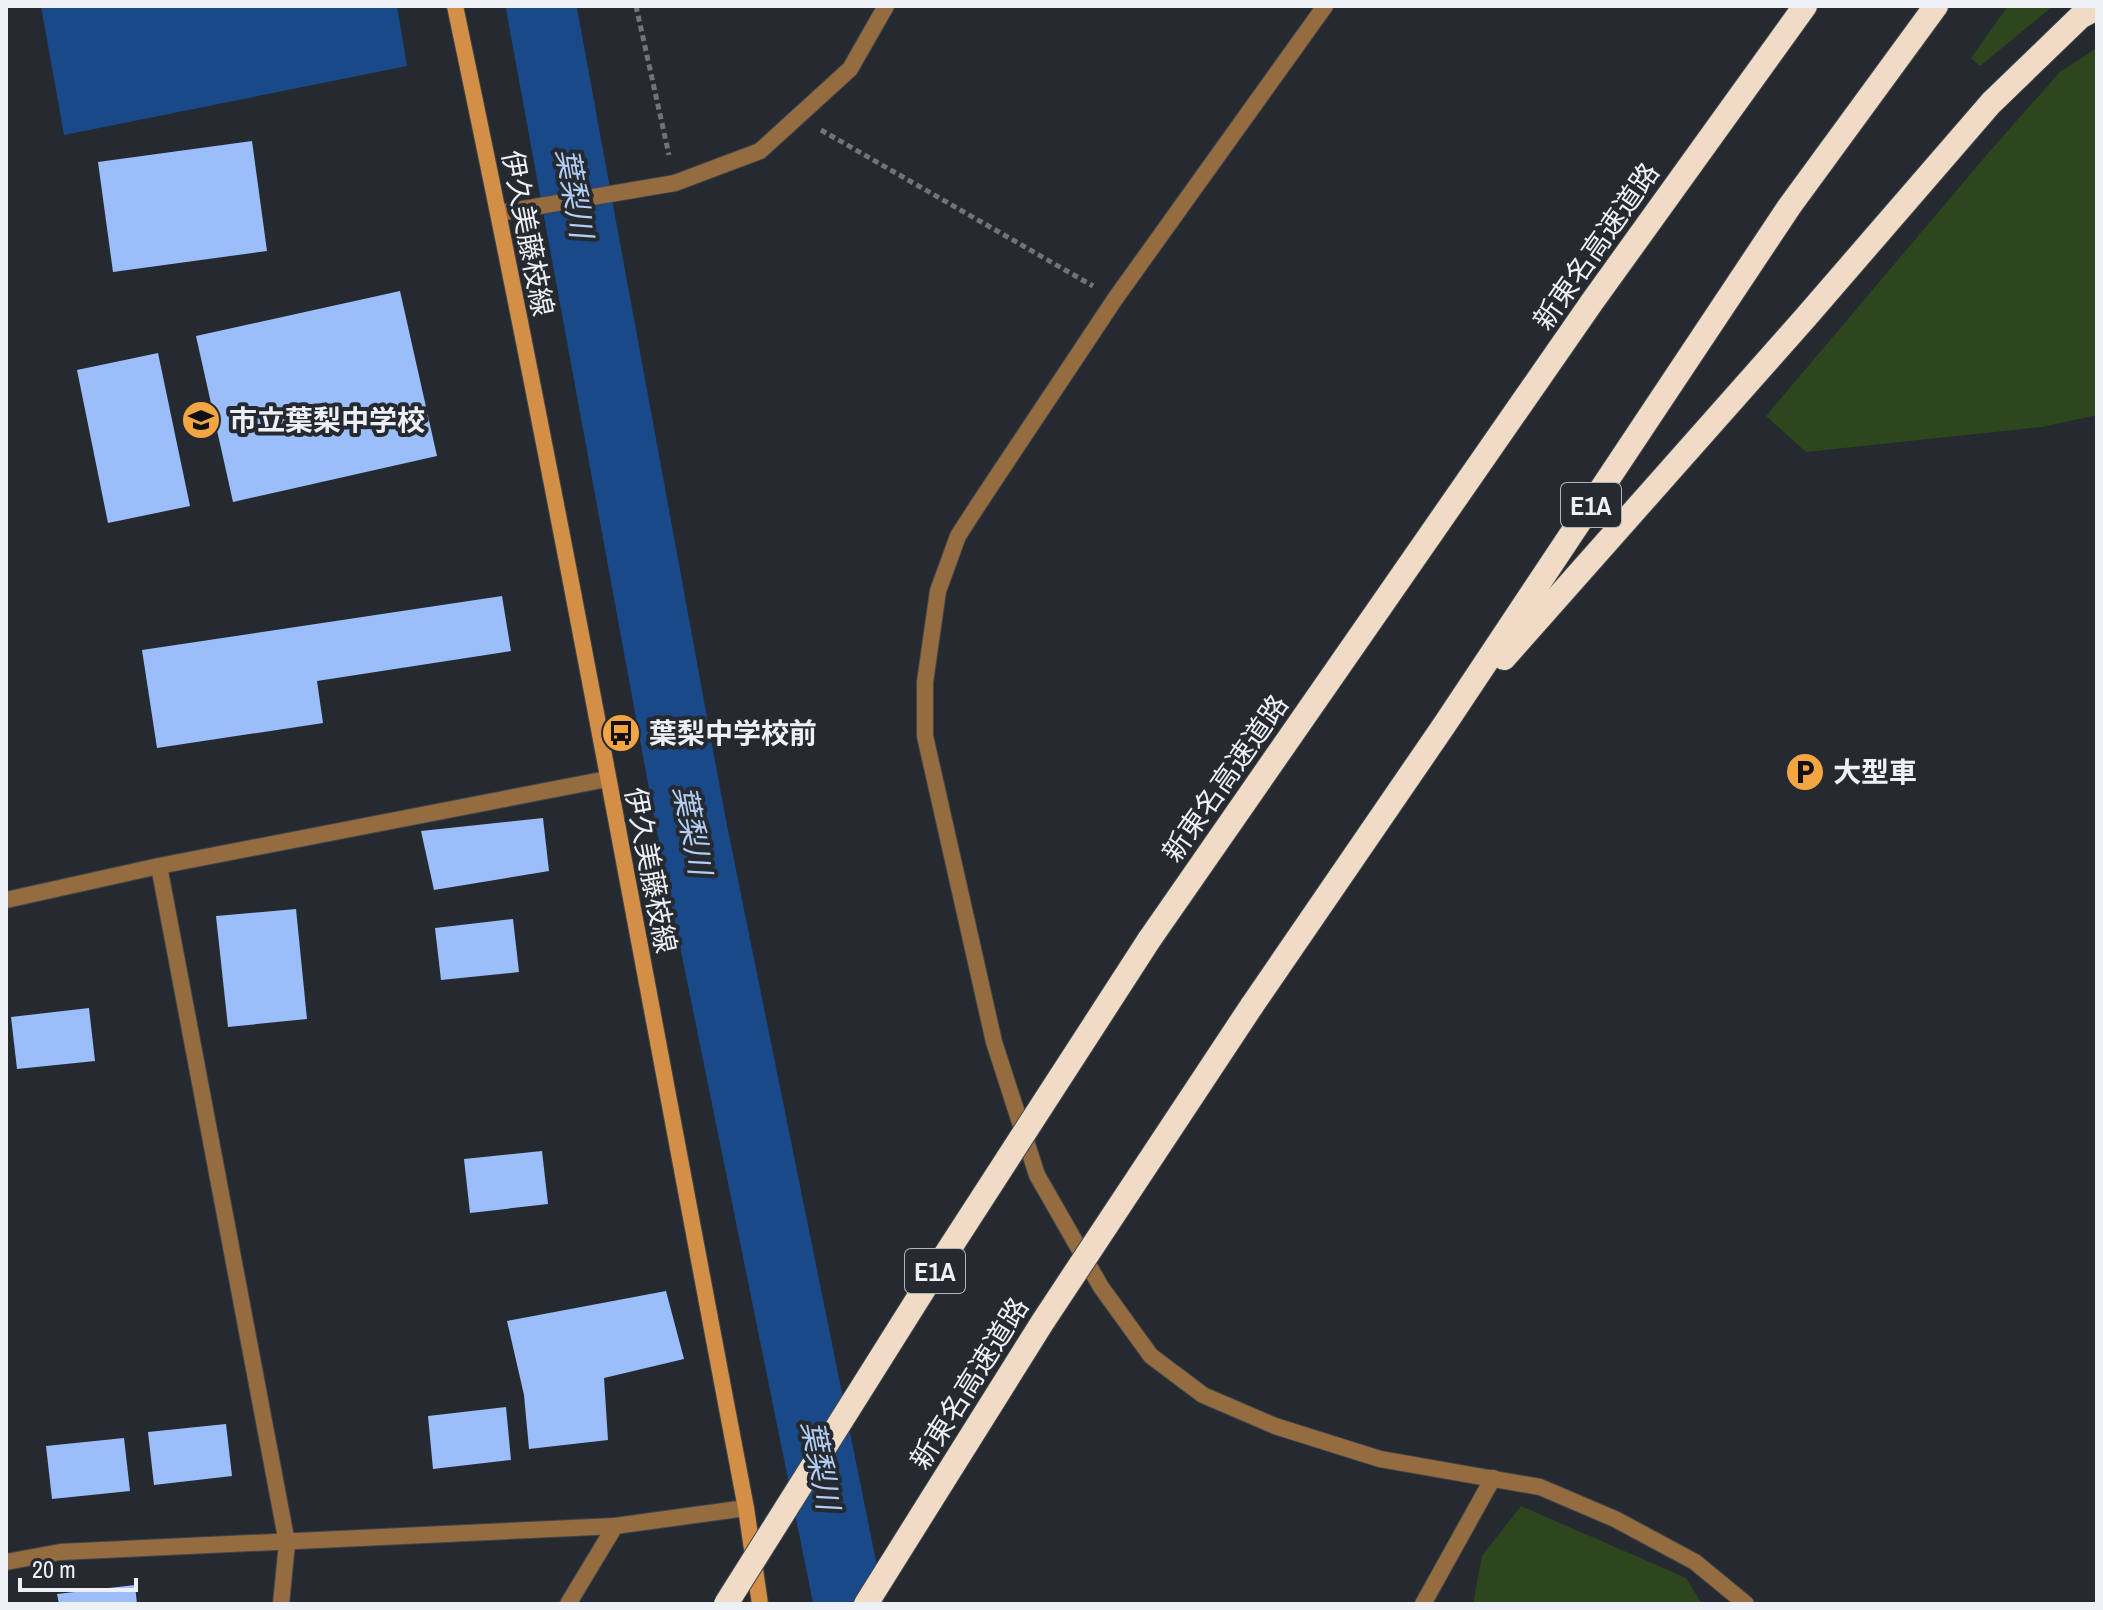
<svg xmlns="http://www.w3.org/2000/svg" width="2103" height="1610" viewBox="0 0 2103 1610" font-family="'Archivo Narrow','Noto Sans JP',sans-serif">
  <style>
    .green { fill: #2e461d }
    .water { fill: #194988 }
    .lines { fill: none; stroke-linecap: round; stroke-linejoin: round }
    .river { stroke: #194988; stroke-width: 70 }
    .building { fill: #9bbefa }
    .minor-casing { stroke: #41464c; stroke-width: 18 }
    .tertiary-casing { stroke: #41464c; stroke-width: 18 }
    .secondary-casing { stroke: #41464c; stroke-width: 18 }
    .motorway-casing { stroke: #41464c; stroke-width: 26 }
    .path { stroke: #6f747a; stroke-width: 5; stroke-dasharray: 6 4; stroke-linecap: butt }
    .minor { stroke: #956b40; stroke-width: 16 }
    .tertiary { stroke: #956b40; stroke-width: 16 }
    .secondary { stroke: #d38f46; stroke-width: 16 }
    .motorway { stroke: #f0dbc7; stroke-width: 24 }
    .motorway-bridge-casing { stroke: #41464c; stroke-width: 26; stroke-linecap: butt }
    .motorway-bridge { stroke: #f0dbc7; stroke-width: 24 }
    .labels { text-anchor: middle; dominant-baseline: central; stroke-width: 8; stroke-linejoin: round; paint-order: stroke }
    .shield { fill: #252a31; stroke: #b1b5ba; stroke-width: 2 }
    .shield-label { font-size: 26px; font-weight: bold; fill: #edf0f5 }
    .street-label { font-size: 28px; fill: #edf0f5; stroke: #252a31 }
    .poi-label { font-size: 28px; font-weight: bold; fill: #edf0f5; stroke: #252a31; text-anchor: start }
    .water-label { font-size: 30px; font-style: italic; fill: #b3cef2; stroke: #252a31 }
  </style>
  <rect width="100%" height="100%" fill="#252a31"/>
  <g class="green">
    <path d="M2008 6H2053L1980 66 1971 58Z"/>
    <path d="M2097 48V415L2042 427 1806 452 1766 416 1990 151 2060 72Z"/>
    <path d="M1521 1506 1686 1578 1702 1604H1473L1482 1556Z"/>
  </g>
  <path class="water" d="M41 6H397L407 66 64 135Z"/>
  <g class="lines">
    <path class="river" d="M541 6 691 824 849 1604"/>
  </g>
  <g class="building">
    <path d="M252 141 267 251 113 272 98 162Z"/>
    <path d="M400 291 437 456 233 502 196 336Z"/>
    <path d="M158 353 190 506 108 523 77 370Z"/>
    <path d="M502 596 511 651 317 681 323 723 157 748 142 650Z"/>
    <path d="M543 818 549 871 434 890 421 831Z"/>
    <path d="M296 909 307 1019 228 1027 216 916Z"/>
    <path d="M513 919 519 972 441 980 435 928Z"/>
    <path d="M89 1008 95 1061 17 1069 11 1017Z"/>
    <path d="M542 1151 548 1204 470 1213 464 1159Z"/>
    <path d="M666 1291 684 1359 604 1378 608 1440 529 1449 524 1395 507 1321Z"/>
    <path d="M506 1407 511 1460 433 1469 428 1416Z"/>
    <path d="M226 1424 232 1476 154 1485 148 1432Z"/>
    <path d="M124 1438 130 1491 52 1499 46 1446Z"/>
    <path d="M135 1585 137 1604H59L57 1594Z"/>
  </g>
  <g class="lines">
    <defs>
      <g id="minor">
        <path d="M1325 6 1115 299 978 505 958 536 938 591 925 682V736L994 1042 1037 1175 1101 1287 1151 1356 1203 1395 1275 1426 1380 1459 1540 1487 1615 1519 1695 1562 1746 1604"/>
        <path d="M499 213 675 183 760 151 850 69 886 6"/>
        <path d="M159 866 287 1543 281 1604"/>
        <path d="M6 900 159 866 607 779"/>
        <path d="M568 1604 615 1526"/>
        <path d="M1423 1604 1493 1478"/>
      </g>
      <path id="tertiary" d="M6 1562 60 1552 615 1526 746 1508"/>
      <path id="secondary" d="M455 6C561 505 650 1007 746 1508L760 1604"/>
      <g id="motorway">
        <path d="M1504 658 1806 317 1991 103 2080 17 2097 8"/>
        <path d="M1149 940 1592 302 1805 6"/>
        <path d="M1251 1007 1445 724 1789 207 1936 6"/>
      </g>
    </defs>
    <use href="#minor" class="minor-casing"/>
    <use href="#tertiary" class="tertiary-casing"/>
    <use href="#secondary" class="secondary-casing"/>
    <use href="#motorway" class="motorway-casing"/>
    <g class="path">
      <path d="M636 6 669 155"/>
      <path d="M821 130 1093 286"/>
    </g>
    <use href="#minor" class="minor"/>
    <use href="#tertiary" class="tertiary"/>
    <use href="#secondary" class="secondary"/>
    <use href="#motorway" class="motorway"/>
    <defs>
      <g id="motorway-bridge">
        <path d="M726 1604 946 1254 1149 940"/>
        <path d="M866 1604 1042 1323 1251 1007"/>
      </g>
    </defs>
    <use href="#motorway-bridge" class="motorway-bridge-casing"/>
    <use href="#motorway-bridge" class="motorway-bridge"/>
  </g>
  <defs>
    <symbol id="school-disc" viewBox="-11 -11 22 22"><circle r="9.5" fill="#f2a541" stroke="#252a31"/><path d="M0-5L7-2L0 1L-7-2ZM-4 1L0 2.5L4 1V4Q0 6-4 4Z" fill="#111"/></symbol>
    <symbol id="bus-disc" viewBox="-11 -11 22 22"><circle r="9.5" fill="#f2a541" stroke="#252a31"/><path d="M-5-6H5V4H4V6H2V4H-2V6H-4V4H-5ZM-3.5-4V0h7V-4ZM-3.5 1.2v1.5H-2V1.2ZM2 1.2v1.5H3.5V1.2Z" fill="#111"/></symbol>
    <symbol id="parking-disc" viewBox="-11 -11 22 22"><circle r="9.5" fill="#f2a541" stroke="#252a31"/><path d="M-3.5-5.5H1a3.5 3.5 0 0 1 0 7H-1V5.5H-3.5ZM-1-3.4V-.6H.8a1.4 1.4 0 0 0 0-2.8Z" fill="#111"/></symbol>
  </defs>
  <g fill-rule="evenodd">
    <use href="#school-disc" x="179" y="398" width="44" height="44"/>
    <use href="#bus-disc" x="599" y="711" width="44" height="44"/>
    <use href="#parking-disc" x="1783" y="750" width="44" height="44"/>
  </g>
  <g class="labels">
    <g class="shield">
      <rect x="1561" y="483" width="60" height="44" rx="6"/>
      <rect x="905" y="1249" width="60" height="44" rx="6"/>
    </g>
    <g class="shield-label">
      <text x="1591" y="505">E1A</text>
      <text x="935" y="1271">E1A</text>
    </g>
    <g class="street-label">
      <text transform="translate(528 233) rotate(79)">伊久美藤枝線</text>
      <text transform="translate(1596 246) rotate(-55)">新東名高速道路</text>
      <text transform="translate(1225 778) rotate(-55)">新東名高速道路</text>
      <text transform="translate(651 870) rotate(79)">伊久美藤枝線</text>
      <text transform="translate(969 1383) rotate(-58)">新東名高速道路</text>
    </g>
    <g class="poi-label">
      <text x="229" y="420">市立葉梨中学校</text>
      <text x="649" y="733">葉梨中学校前</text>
      <text x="1833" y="772">大型車</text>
    </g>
    <g class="water-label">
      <text transform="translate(575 193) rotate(80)">葉梨川</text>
      <text transform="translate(693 830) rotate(79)">葉梨川</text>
      <text transform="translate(821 1465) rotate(79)">葉梨川</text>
    </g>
  </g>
  <rect width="2103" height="1610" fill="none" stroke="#edf0f5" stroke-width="16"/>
  <path d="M20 1578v12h116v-12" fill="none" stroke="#edf0f5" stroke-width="4"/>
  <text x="32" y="1578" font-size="24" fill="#edf0f5" stroke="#252a31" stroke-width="6" paint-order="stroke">20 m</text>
</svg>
